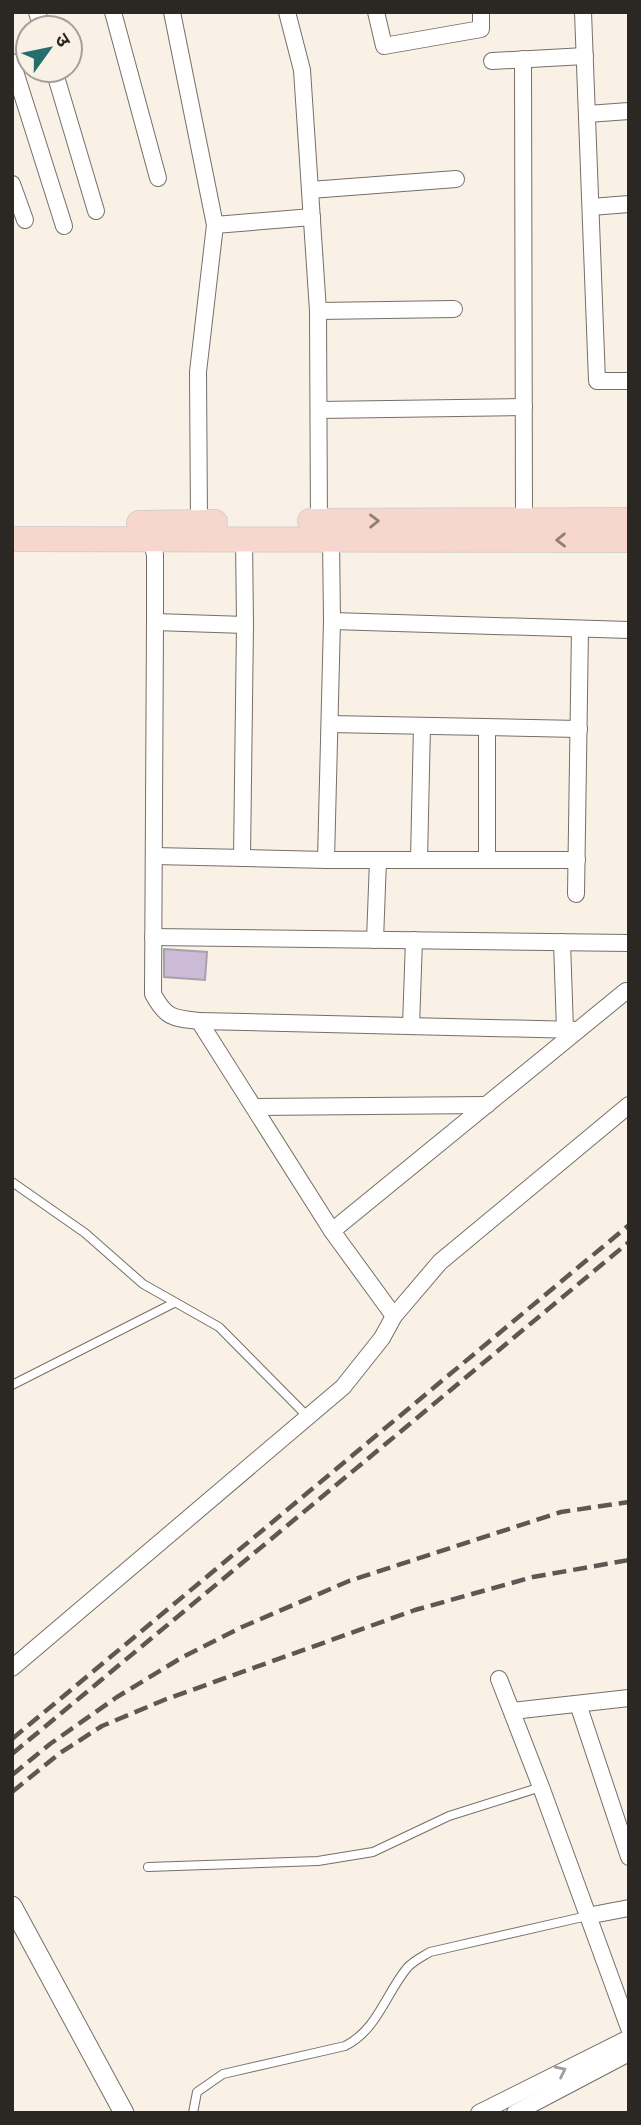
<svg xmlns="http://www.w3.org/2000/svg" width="641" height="2125" viewBox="0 0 641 2125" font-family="Rubik,'Noto Sans Devanagari',sans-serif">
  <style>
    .building { fill: #cbbbd7; stroke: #a8a1ac; stroke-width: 2 }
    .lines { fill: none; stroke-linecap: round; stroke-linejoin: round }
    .service-casing { stroke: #776f67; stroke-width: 10 }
    .minor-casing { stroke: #776f67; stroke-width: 18 }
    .tertiary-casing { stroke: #776f67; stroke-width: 21 }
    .primary-casing { stroke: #d0d0cf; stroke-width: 26 }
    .service { stroke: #fff; stroke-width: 8 }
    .minor { stroke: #fff; stroke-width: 16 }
    .tertiary { stroke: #fff; stroke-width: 19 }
    .primary { stroke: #f7d7cd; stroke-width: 24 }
    .rail { stroke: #5d5853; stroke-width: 4.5; stroke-dasharray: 14 7; stroke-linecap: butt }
    .oneway { stroke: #918078 }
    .oneway2 { stroke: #a09e9c }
  </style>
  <rect width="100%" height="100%" fill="#f9f0e6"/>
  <path class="building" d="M164 949 207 952 205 980 164 977Z"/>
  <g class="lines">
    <defs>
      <g id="service">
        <path d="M12 1182 85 1233 143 1284 219 1327 309 1418"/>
        <path d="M12 1385 174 1303"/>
        <path d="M148 1867 318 1861 373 1852 449 1816 541 1787"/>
        <path d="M193 2113 197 2092 223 2074 345 2046C377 2030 385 1995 407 1968 413 1961 422 1957 430 1952L587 1916"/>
      </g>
      <g id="minor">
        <path d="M37 12 42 28"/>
        <path d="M113 12 158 178"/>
        <path d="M172 12 215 225 198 372 199 522"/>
        <path d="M287 12 302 70 318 311 319 529"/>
        <path d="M376 12 384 46 481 29V12"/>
        <path d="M583 12 597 381H629"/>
        <path d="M523 59 524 520"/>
        <path d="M492 61 585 56"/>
        <path d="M12 62 64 226"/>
        <path d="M54 70 96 211"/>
        <path d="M587 114 629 111"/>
        <path d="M12 184 25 220"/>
        <path d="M310 190 456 179"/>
        <path d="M591 207 629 204"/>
        <path d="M215 225 312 217"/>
        <path d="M318 311 454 309"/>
        <path d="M319 410 524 407"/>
        <path d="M151 539 155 555V622L153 994C166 1018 172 1018 199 1021L332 1231 394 1316"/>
        <path d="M332 621 629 630"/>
        <path d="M155 622 245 625"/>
        <path d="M330 724 579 729"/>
        <path d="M154 856 326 860H577"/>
        <path d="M242 858 245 625 244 539"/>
        <path d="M326 860 332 621 331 538"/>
        <path d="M419 860 422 726"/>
        <path d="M487 860V728"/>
        <path d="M576 894 580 629"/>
        <path d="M153 937 629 943"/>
        <path d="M375 940 378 860"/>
        <path d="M562 942 565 1030"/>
        <path d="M199 1021 578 1030"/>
        <path d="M411 1026 414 940"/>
        <path d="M254 1107 487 1105"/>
        <path d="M332 1231 626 991"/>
        <path d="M12 1668 343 1387 382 1338 394 1316 440 1262 629 1105"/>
        <path d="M499 1679 541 1787 629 2028"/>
        <path d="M578 1704 629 1857"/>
        <path d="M512 1711 629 1698"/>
        <path d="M587 1916 629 1908"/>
        <path d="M479 2113 629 2038"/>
        <path d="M515 2113 629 2053"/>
      </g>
      <path id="tertiary" d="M12 1906 124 2113"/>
      <g id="primary">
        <path d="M310 521 629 520"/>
        <path d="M139 523 215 522"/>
        <path d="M12 539 629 540"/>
      </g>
    </defs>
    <use href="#service" class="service-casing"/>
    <use href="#minor" class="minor-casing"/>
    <use href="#tertiary" class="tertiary-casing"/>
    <use href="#primary" class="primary-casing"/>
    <use href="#service" class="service"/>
    <use href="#minor" class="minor"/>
    <use href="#tertiary" class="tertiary"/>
    <use href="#primary" class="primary"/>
    <g class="rail">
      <path d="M12 1739 629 1225"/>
      <path d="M12 1754 629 1242"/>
      <path d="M12 1775 50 1744 117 1697 181 1658 242 1627 349 1581 561 1512 629 1502"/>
      <path d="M12 1792 60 1753 102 1726 164 1700 415 1610 533 1577 629 1560"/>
    </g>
  </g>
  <defs><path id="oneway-chevron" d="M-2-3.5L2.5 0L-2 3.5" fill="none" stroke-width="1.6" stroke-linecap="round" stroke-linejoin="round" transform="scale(1.75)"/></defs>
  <g class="oneway">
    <use href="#oneway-chevron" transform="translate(374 521) rotate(-1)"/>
    <use href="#oneway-chevron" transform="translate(561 540) rotate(179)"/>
  </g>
  <use class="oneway2" href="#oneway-chevron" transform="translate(561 2071) rotate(-26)"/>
  <rect width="641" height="2125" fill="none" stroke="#2b2824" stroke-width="28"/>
  <g transform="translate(49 49) rotate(57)"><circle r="33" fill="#f9f0e6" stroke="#a7a098" stroke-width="2"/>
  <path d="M0-5L12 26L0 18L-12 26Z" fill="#246f6e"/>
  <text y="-10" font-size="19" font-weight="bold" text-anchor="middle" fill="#2b2824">उ</text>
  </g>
</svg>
